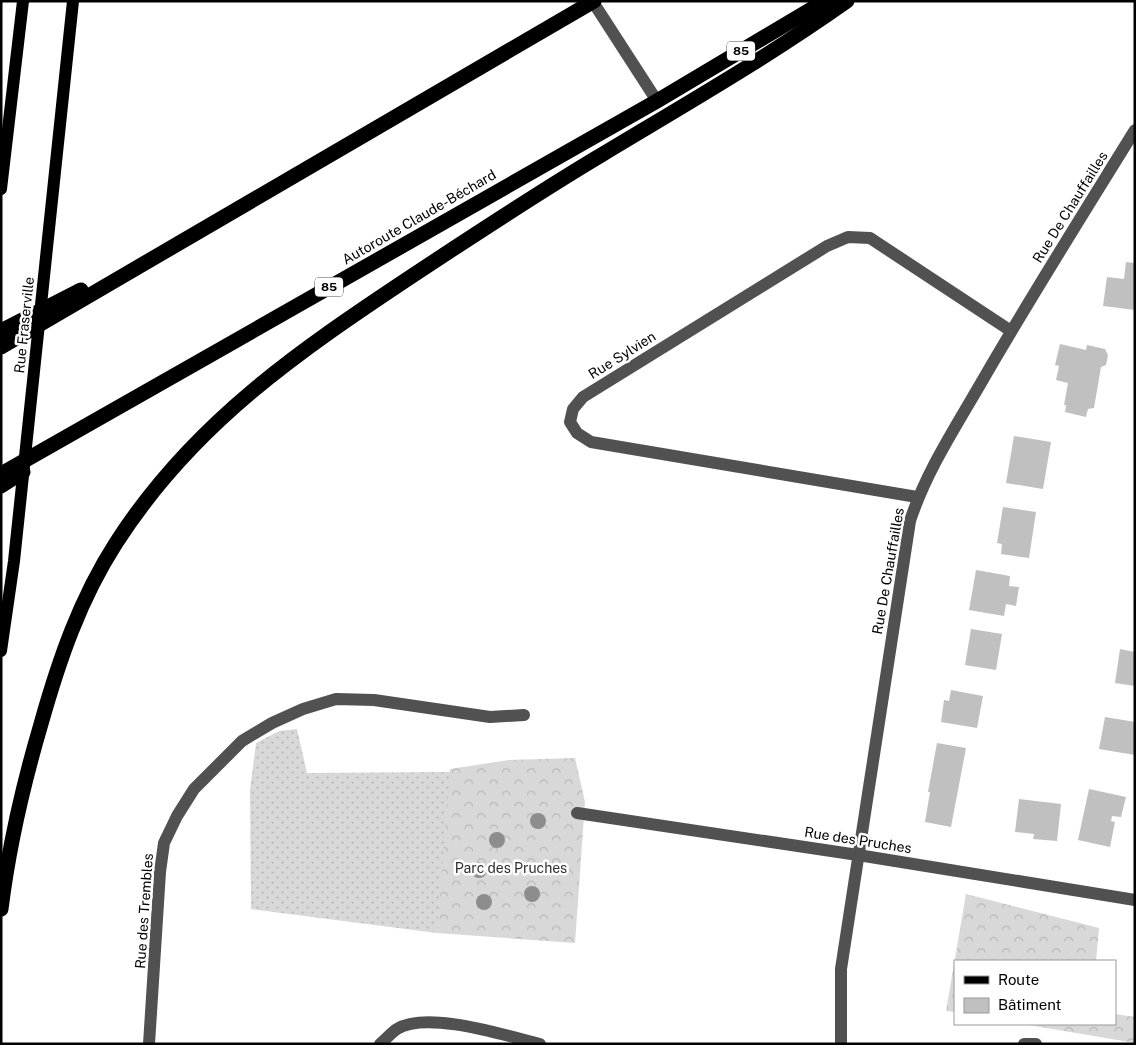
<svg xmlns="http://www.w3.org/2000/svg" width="1136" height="1045" viewBox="0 0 1136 1045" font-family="'Public Sans',sans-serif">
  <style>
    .grass { fill: url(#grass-dots) }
    .forest { fill: url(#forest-crowns) }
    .building { fill: #c0c0c0 }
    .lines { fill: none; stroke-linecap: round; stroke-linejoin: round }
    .minor { stroke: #515151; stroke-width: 12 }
    .major { stroke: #000; stroke-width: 12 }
    .highway { stroke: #000; stroke-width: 15 }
    .tree { fill: #8d8d8d }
    .labels { text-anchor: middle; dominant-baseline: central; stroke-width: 5; stroke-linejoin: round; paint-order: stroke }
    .shield { fill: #fff; stroke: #4c4c4c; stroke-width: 1 }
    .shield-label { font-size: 12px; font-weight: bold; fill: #000 }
    .street-label { font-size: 14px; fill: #000; stroke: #fff }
    .park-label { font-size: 14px; fill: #2f2f2f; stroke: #fff }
  </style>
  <defs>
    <pattern id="grass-dots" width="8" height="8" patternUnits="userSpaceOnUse" patternTransform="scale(1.25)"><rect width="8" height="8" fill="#d8d8d8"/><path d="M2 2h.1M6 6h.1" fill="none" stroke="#b8b8b8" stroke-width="1.8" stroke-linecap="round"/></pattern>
    <pattern id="forest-crowns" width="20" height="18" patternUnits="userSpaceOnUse" patternTransform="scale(1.25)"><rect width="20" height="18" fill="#d8d8d8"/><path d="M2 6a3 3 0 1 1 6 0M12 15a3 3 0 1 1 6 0" fill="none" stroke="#b8b8b8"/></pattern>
  </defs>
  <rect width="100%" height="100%" fill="#fff"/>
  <path class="grass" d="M297 729 307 773 452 772 437 933 251 909 250 790 256 743 279 731Z"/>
  <g class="forest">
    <path d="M575 758 585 802 575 943 437 933 450 769 509 760Z"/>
    <path d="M966 894 1099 928 1096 961H955V1012L946 1011Z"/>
    <path d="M1115 1014 1135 1017V1043L1023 1024H1115Z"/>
  </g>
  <g class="building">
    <path d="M1126 262 1135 263V310L1103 306 1107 277 1124 279Z"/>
    <path d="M1060 344 1086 350 1087 345 1105 349 1108 355 1106 365 1101 367 1094 408 1088 409 1086 417 1065 412 1066 405H1064L1068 383 1056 380 1059 366 1055 365Z"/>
    <path d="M1014 436 1051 442 1043 489 1006 483Z"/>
    <path d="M1003 507 1036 512 1029 558 1001 554 1002 544 997 543Z"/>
    <path d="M976 570 1010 576 1009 586 1019 587 1016 606 1006 604 1004 616 969 610Z"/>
    <path d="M971 629 1002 634 996 670 965 665Z"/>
    <path d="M1120 649 1135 652V686L1115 683Z"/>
    <path d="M951 690 983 696 977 728 941 722 944 700 949 701Z"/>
    <path d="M1105 717 1135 722V755L1099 749Z"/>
    <path d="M937 743 966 748 951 827 925 822 930 792H928Z"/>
    <path d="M1089 789 1126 797 1121 817 1112 816 1111 821 1115 822 1110 847 1078 840Z"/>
    <path d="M1019 799 1061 804 1057 841 1033 839 1034 834 1015 832Z"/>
  </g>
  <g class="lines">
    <g class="minor">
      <path d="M593 2 657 101"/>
      <path d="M917 497 591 442 577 433 570 422 573 409 583 397 827 246 848 237 870 238 1011 331"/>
      <path d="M577 813 858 855 1135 900"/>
      <path d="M149 1044 160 872 164 843 177 816 194 789 242 741 272 723 303 709 336 699 374 700 490 717 524 715"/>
      <path d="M380 1044C386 1039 391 1033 397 1029 427 1010 507 1036 540 1044"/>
      <path d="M841 1044V969L910 521C926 472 955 428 981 383 1030 298 1083 214 1135 130"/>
      <path d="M1024 1044H1036"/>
    </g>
    <g class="major">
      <path d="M1 189 23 1"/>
      <path d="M1 651 14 561 73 1"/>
    </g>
    <g class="highway">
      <path d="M1 331 81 290"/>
      <path d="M1 347 594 1"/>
      <path d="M1 474 657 101 825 1"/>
      <path d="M1 486 23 472"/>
      <path d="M1 909C9 845 23 785 41 724 59 660 80 599 116 543 193 423 299 351 415 274 477 233 539 192 603 154 686 104 768 57 847 1"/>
    </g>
  </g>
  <g class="tree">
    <circle cx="538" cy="821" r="8"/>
    <circle cx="497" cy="840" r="8"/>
    <circle cx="479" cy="870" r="8"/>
    <circle cx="532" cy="894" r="8"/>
    <circle cx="484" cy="902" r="8"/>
  </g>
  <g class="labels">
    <g class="shield">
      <rect x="727" y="41.5" width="28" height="19" rx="4"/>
      <rect x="315" y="277.5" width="28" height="19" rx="4"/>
    </g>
    <g class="shield-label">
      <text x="741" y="51">85</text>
      <text x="329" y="287">85</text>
    </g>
    <g class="street-label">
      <text transform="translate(1070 207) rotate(-58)">Rue De Chauffailles</text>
      <text transform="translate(419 217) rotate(-30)">Autoroute Claude-Béchard</text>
      <text transform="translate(24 325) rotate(-84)">Rue Fraserville</text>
      <text transform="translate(622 355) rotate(-32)">Rue Sylvien</text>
      <text transform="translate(888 571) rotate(-80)">Rue De Chauffailles</text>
      <text transform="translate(858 840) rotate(9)">Rue des Pruches</text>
      <text transform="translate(144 911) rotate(-86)">Rue des Trembles</text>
    </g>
    <g class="park-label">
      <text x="511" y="868">Parc des Pruches</text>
    </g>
  </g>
  <rect width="1136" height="1045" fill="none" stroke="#000000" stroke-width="5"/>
  <rect x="954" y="960" width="162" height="65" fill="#ffffff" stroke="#999999"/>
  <rect x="964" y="976" width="25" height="8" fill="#000000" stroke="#999999"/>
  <text x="998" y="985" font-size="15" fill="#000000">Route</text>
  <rect x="964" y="998" width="25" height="15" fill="#c0c0c0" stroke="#999999"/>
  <text x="998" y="1010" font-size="15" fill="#000000">Bâtiment</text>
</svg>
